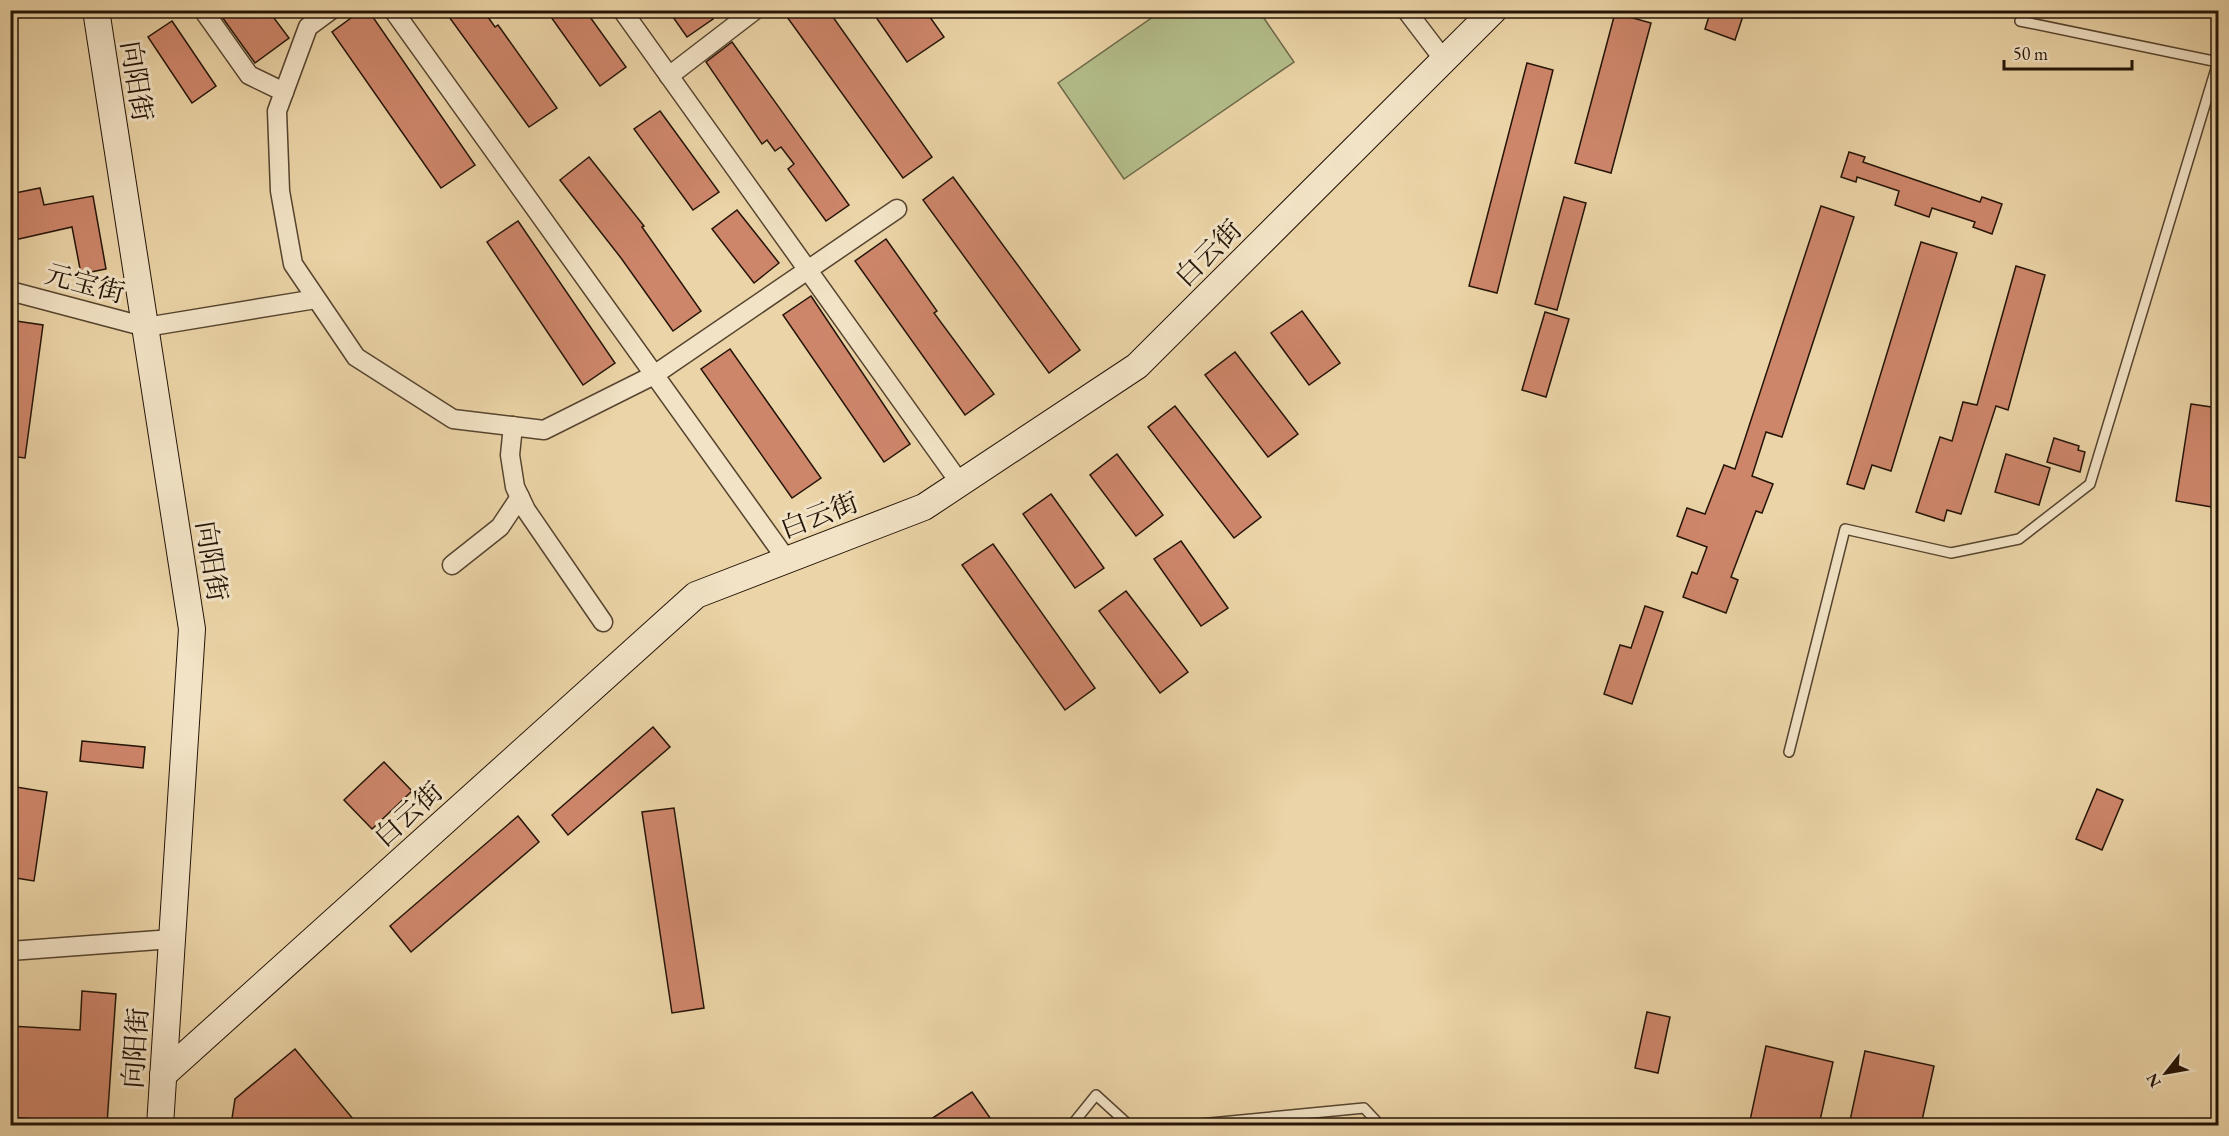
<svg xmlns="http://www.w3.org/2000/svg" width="2229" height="1136" viewBox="0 0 2229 1136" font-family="'EB Garamond','Noto Serif SC',serif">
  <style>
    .green { fill: #b3bd8a; stroke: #6c6848; stroke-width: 1.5 }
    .building { fill: #ce866b; stroke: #241407; stroke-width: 1.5 }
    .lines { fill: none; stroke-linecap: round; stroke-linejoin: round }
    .lane-casing { stroke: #56442f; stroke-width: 12 }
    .street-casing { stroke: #56442f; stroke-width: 21 }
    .secondary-casing { stroke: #241407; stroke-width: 28 }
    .lane { stroke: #f2e3c6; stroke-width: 9 }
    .street { stroke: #f2e3c6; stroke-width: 18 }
    .secondary { stroke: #f2e3c6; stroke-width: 26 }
    .labels { text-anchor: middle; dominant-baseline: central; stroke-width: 6; stroke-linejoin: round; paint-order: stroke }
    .street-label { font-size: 27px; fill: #241407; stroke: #f2e3c6 }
  </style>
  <rect width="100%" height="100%" fill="#ebd4a7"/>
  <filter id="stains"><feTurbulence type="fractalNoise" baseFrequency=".00333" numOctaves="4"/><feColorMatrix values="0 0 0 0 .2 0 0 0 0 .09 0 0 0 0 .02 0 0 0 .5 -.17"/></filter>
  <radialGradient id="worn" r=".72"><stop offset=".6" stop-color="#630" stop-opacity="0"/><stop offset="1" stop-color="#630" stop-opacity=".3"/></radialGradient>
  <path class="green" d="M1163 10 1259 11 1294 62 1124 179 1058 83Z"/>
  <g class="building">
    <path d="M217 10H268L289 38 255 63Z"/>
    <path d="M362 10H368L475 165 441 188 332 32Z"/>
    <path d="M444 10H483L495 27 498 25 557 108 529 127Z"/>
    <path d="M546 10H585L626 67 600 86Z"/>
    <path d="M668 10H707L713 19 687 37Z"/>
    <path d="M782 10H828L932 157 903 178Z"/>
    <path d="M871 10H925L944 37 907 62Z"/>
    <path d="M1711 10H1745L1735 40 1705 29Z"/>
    <path d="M1615 13 1651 23 1611 173 1575 163Z"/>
    <path d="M172 21 216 86 192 103 148 37Z"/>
    <path d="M732 42 849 205 826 221 788 169 794 164 781 147 775 151 767 140 762 144 706 62Z"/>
    <path d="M1527 63 1553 70 1497 293 1469 286Z"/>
    <path d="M660 111 719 192 693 210 634 129Z"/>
    <path d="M1849 152 1865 157 1863 162 1980 202 1982 197 2002 204 1992 234 1973 227 1975 222 1932 208 1929 217 1895 205 1899 191 1857 177 1856 182 1841 177Z"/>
    <path d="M589 157 644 226 642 227 701 311 673 331 621 258 560 180Z"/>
    <path d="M953 177 1080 350 1049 373 923 200Z"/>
    <path d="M40 188 44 205 93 196 106 269 81 274 72 227 10 241V194Z"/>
    <path d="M1564 197 1586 203 1557 310 1535 304Z"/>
    <path d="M1821 206 1854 217 1782 437 1766 432 1752 476 1773 484 1762 513 1756 511 1731 577 1738 580 1726 613 1683 597 1692 572 1697 574 1707 547 1677 536 1687 508 1705 514 1724 465 1735 469Z"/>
    <path d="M737 210 779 263 754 283 712 229Z"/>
    <path d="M518 221 615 363 583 385 487 242Z"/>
    <path d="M886 239 937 311 934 313 994 394 965 415 855 261Z"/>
    <path d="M1921 242 1957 253 1891 471 1872 465 1864 489 1847 484Z"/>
    <path d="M2016 266 2045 275 2008 410 1996 406 1961 514 1947 510 1944 521 1916 512 1940 437 1952 441 1963 402 1977 405Z"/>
    <path d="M811 296 910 444 884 462 783 315Z"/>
    <path d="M1302 311 1340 363 1309 385 1271 333Z"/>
    <path d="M1545 312 1569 319 1546 397 1522 390Z"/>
    <path d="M16 321 43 325 25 458 10 456V362Z"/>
    <path d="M730 349 821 478 792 498 701 369Z"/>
    <path d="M1235 352 1298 434 1268 457 1205 375Z"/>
    <path d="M2191 404 2218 408V508L2176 501Z"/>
    <path d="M1175 406 1261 517 1234 538 1148 427Z"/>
    <path d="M2054 438 2079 446 2078 450 2085 452 2080 472 2047 462Z"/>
    <path d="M1117 454 1163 515 1136 536 1090 475Z"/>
    <path d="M2006 454 2050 468 2039 505 1995 492Z"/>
    <path d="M1051 494 1104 568 1075 588 1023 514Z"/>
    <path d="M1181 541 1228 608 1201 626 1154 559Z"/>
    <path d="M993 544 1095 688 1065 710 962 565Z"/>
    <path d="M1126 591 1188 672 1160 693 1099 611Z"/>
    <path d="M1645 606 1663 612 1632 704 1604 694 1620 645 1631 648Z"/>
    <path d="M653 727 670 747 568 835 552 815Z"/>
    <path d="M82 741 145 747 143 768 80 761Z"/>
    <path d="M384 762 412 791 372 829 344 800Z"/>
    <path d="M10 786 47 792 34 881 10 877Z"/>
    <path d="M2097 789 2123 800 2102 850 2076 839Z"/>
    <path d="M674 808 704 1008 672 1013 642 812Z"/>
    <path d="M518 816 539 842 411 952 390 926Z"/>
    <path d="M82 991 116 994 107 1124 10 1117V1026L80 1030Z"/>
    <path d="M1647 1012 1670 1017 1658 1073 1635 1068Z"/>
    <path d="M1766 1046 1833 1062 1819 1125H1749Z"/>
    <path d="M295 1049 358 1125H231L235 1099Z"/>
    <path d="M1865 1051 1934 1066 1921 1125H1849Z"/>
    <path d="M972 1092 995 1125H922Z"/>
  </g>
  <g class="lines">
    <defs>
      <g id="lane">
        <path d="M2020 21 2218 62"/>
        <path d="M1789 752 1845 529 1951 553 2019 539 2090 484 2218 62"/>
        <path d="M1071 1126 1096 1095 1130 1126"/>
        <path d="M1179 1126 1364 1108 1381 1126"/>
      </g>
      <g id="street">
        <path d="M203 10 249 75 284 92"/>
        <path d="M331 10 308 27 277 111 280 191 293 264 356 357 453 419 544 430 654 375 897 209"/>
        <path d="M393 10 787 560"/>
        <path d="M622 10 960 483"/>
        <path d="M1406 10 1444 60"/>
        <path d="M669 76 755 10"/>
        <path d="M10 291 146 327 316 299"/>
        <path d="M513 426 510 455 515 487 526 510 603 622"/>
        <path d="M452 565 500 527 520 497"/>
        <path d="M10 951 172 939"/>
      </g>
      <g id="secondary">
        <path d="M96 10 192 629 160 1126"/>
        <path d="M163 1075 696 595 924 507 1137 366 1494 10"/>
      </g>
    </defs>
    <use href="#lane" class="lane-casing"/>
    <use href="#street" class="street-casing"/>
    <use href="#secondary" class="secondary-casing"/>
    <use href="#lane" class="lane"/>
    <use href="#street" class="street"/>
    <use href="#secondary" class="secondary"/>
  </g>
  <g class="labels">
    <g class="street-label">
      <text transform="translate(137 81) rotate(81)">向阳街</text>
      <text transform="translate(1208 253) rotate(-45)">白云街</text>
      <text transform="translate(85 283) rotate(15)">元宝街</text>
      <text transform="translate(819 515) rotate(-21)">白云街</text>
      <text transform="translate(212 561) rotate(81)">向阳街</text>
      <text transform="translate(408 814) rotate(-42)">白云街</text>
      <text transform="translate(135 1048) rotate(-86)">向阳街</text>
    </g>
  </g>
  <rect width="2229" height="1136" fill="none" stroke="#ebd4a7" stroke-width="36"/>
  <rect x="12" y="12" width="2205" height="1112" fill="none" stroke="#241407" stroke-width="3"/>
  <rect x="18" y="18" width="2193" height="1100" fill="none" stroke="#241407" stroke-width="1.5"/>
  <g transform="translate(2166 1073) rotate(239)" stroke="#f2e3c6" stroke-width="4.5" paint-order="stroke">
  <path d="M0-4.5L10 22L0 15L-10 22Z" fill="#241407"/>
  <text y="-9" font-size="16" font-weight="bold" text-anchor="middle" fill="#241407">N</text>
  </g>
  <path d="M2004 60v9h128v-9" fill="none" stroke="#241407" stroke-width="3"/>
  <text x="2013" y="60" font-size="18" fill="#241407" stroke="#f2e3c6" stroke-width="4.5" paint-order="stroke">50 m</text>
  <rect width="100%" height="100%" filter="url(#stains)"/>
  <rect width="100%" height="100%" fill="url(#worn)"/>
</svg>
